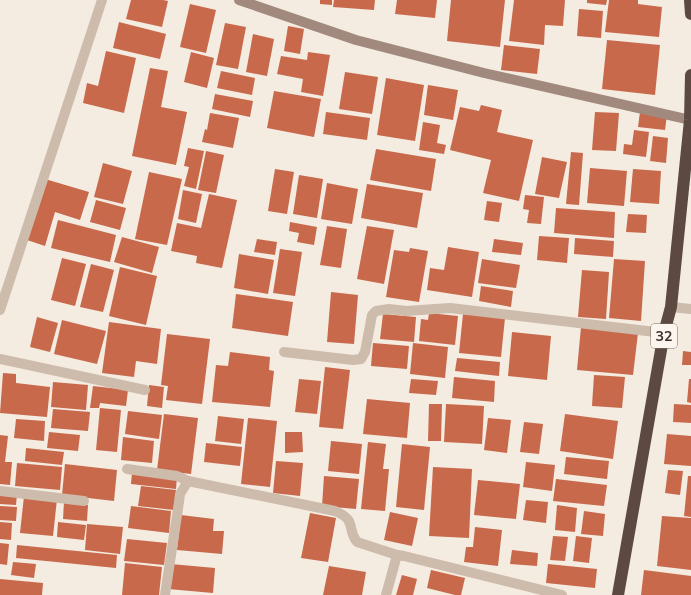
<svg xmlns="http://www.w3.org/2000/svg" width="691" height="595" viewBox="0 0 691 595" font-family="Mulish,sans-serif">
  <style>
    .building { fill: #c8694b }
    .lines { fill: none; stroke-linecap: round; stroke-linejoin: round }
    .street { stroke: #cdbbac; stroke-width: 10 }
    .secondary { stroke: #a18a7d; stroke-width: 10 }
    .highway { stroke: #5c4a42; stroke-width: 12 }
    .labels { text-anchor: middle; dominant-baseline: central; stroke-width: 3.5; stroke-linejoin: round; paint-order: stroke }
    .shield { fill: #fbf5ee; stroke: #756b66; stroke-width: 1 }
    .shield-label { font-size: 14px; font-weight: bold; fill: #3b302b }
  </style>
  <rect width="100%" height="100%" fill="#f4ebe1"/>
  <g class="building">
    <path d="M131 0H163L168 1 162 27 126 19Z"/>
    <path d="M320 0H332V5L320 4Z"/>
    <path d="M334 0H375L374 10 333 7Z"/>
    <path d="M397 0H437L435 18 395 14Z"/>
    <path d="M451 0H505L500 47 447 41Z"/>
    <path d="M514 0H565L563 26 545 25 544 45 509 41Z"/>
    <path d="M587 0H607L606 5 587 3Z"/>
    <path d="M609 0H638V4L662 7 659 37 605 32Z"/>
    <path d="M190 4 216 10 206 53 180 47Z"/>
    <path d="M579 9 603 11 601 38 577 36Z"/>
    <path d="M119 22 166 34 160 59 113 48Z"/>
    <path d="M225 23 246 27 238 69 216 65Z"/>
    <path d="M288 26 304 29 300 54 284 51Z"/>
    <path d="M253 34 274 39 267 76 246 72Z"/>
    <path d="M607 40 660 45 655 95 602 89Z"/>
    <path d="M504 45 540 49 537 74 501 70Z"/>
    <path d="M106 51 136 58 124 113 83 103 87 83 98 86Z"/>
    <path d="M191 52 214 58 207 88 184 82Z"/>
    <path d="M308 52 330 55 323 96 301 92 303 79 277 74 281 56 307 60Z"/>
    <path d="M150 68 168 71 161 107 187 112 176 165 132 156Z"/>
    <path d="M221 71 255 78 252 95 217 88Z"/>
    <path d="M345 72 378 77 372 114 339 109Z"/>
    <path d="M386 78 424 85 415 141 377 135Z"/>
    <path d="M428 85 458 90 453 120 424 115Z"/>
    <path d="M274 91 321 99 314 137 267 128Z"/>
    <path d="M215 94 253 101 250 117 212 109Z"/>
    <path d="M481 105 502 110 497 132 533 140 519 201 483 193 491 160 450 150 460 107 479 111Z"/>
    <path d="M326 112 370 118 367 140 323 134Z"/>
    <path d="M595 112 619 113 616 151 592 150Z"/>
    <path d="M640 112 667 115 665 130 638 127Z"/>
    <path d="M210 113 239 118 233 148 202 142 205 129 207 130Z"/>
    <path d="M423 122 440 125 437 143 446 145 444 154 419 150Z"/>
    <path d="M634 130 649 132 646 157 623 154 624 144 632 145Z"/>
    <path d="M653 136 668 138 666 163 650 161Z"/>
    <path d="M188 148 204 151 196 189 184 186 189 167 184 166Z"/>
    <path d="M376 149 436 159 431 191 370 180Z"/>
    <path d="M206 151 224 155 216 193 198 190Z"/>
    <path d="M571 152 583 153 579 205 566 204Z"/>
    <path d="M542 157 567 162 559 198 535 194Z"/>
    <path d="M103 163 132 171 123 204 94 197Z"/>
    <path d="M590 168 627 171 624 206 587 203Z"/>
    <path d="M275 169 294 172 287 214 268 211Z"/>
    <path d="M633 169 661 171 659 204 630 202Z"/>
    <path d="M149 172 182 179 167 245 135 239Z"/>
    <path d="M299 175 323 179 317 218 293 214Z"/>
    <path d="M45 179 89 192 80 220 55 212 45 246 27 240Z"/>
    <path d="M327 183 358 189 352 224 321 219Z"/>
    <path d="M367 184 423 193 417 228 361 218Z"/>
    <path d="M183 190 202 194 196 223 178 219Z"/>
    <path d="M209 194 237 200 222 268 196 263 197 256 171 251 177 223 201 228Z"/>
    <path d="M525 195 544 197 541 224 527 223 529 210 523 209Z"/>
    <path d="M96 200 126 208 120 230 90 222Z"/>
    <path d="M487 201 502 203 499 222 484 220Z"/>
    <path d="M556 208 615 212 614 238 554 233Z"/>
    <path d="M628 214 647 215 646 233 626 232Z"/>
    <path d="M58 220 116 235 110 262 51 248Z"/>
    <path d="M290 222 317 227 314 245 297 242 299 233 289 231Z"/>
    <path d="M327 226 347 229 341 268 320 265Z"/>
    <path d="M367 226 394 230 384 284 357 279Z"/>
    <path d="M539 236 569 238 567 263 537 260Z"/>
    <path d="M122 237 159 247 152 273 114 262Z"/>
    <path d="M575 238 614 241 613 257 574 254Z"/>
    <path d="M257 239 277 242 275 255 254 252Z"/>
    <path d="M494 239 523 243 521 255 492 252Z"/>
    <path d="M448 247 479 252 472 297 427 290 430 268 444 270Z"/>
    <path d="M410 248 428 251 419 302 386 297 394 250 409 252Z"/>
    <path d="M280 249 302 252 295 296 273 293Z"/>
    <path d="M239 254 274 260 268 294 234 288Z"/>
    <path d="M62 258 86 264 75 306 51 300Z"/>
    <path d="M482 259 520 265 516 288 478 283Z"/>
    <path d="M614 259 645 261 641 321 609 318Z"/>
    <path d="M91 264 114 270 103 312 80 307Z"/>
    <path d="M120 267 157 276 146 325 109 316Z"/>
    <path d="M582 270 609 272 606 319 578 317Z"/>
    <path d="M481 286 513 291 511 307 479 301Z"/>
    <path d="M331 292 358 295 354 344 327 342Z"/>
    <path d="M236 294 293 302 288 336 232 328Z"/>
    <path d="M429 313 458 316 455 345 419 341 421 319 428 320Z"/>
    <path d="M383 314 416 317 414 342 380 339Z"/>
    <path d="M463 314 505 318 501 357 459 353Z"/>
    <path d="M37 317 58 323 50 352 30 347Z"/>
    <path d="M62 320 106 331 97 364 54 354Z"/>
    <path d="M109 322 161 329 157 364 136 361 134 377 102 373Z"/>
    <path d="M581 327 638 333 633 375 577 370Z"/>
    <path d="M512 332 551 336 547 380 508 376Z"/>
    <path d="M167 334 210 339 202 404 166 400 168 386 161 385Z"/>
    <path d="M373 343 409 346 407 369 371 366Z"/>
    <path d="M413 343 448 347 445 378 410 374Z"/>
    <path d="M683 351 691 352V365H682Z"/>
    <path d="M230 352 270 357 269 370 274 371 270 407 212 402 216 365 228 366Z"/>
    <path d="M457 358 500 362 499 376 455 371Z"/>
    <path d="M325 367 350 370 343 429 319 427Z"/>
    <path d="M3 373 16 374V383L50 387 47 417 0 413Z"/>
    <path d="M594 375 625 377 622 408 592 406Z"/>
    <path d="M454 377 495 381 494 402 452 398Z"/>
    <path d="M299 379 321 381 317 414 295 412Z"/>
    <path d="M411 379 438 381 436 395 409 393Z"/>
    <path d="M689 379H691V403L687 402Z"/>
    <path d="M53 382 88 385 86 410 51 407Z"/>
    <path d="M149 385 164 387 162 408 147 406Z"/>
    <path d="M93 386 128 390 126 406 100 403 99 408H90Z"/>
    <path d="M367 399 410 403 407 438 363 434Z"/>
    <path d="M429 404H442L441 441H428Z"/>
    <path d="M446 404 484 406 482 444 444 442Z"/>
    <path d="M674 404 691 405V423L673 422Z"/>
    <path d="M100 408 121 410 117 452 96 450Z"/>
    <path d="M53 409 90 412 88 431 51 428Z"/>
    <path d="M128 411 162 415 159 439 125 434Z"/>
    <path d="M164 414 198 418 191 474 157 470Z"/>
    <path d="M565 414 618 421 613 459 560 451Z"/>
    <path d="M218 416 244 419 241 444 215 441Z"/>
    <path d="M248 418 277 421 270 487 241 484Z"/>
    <path d="M488 418 511 420 507 453 484 450Z"/>
    <path d="M16 419 45 421 44 441 14 438Z"/>
    <path d="M524 422 543 424 539 454 520 452Z"/>
    <path d="M49 432 80 435 78 451 47 448Z"/>
    <path d="M285 432H302L303 452 285 453Z"/>
    <path d="M667 434 691 436V466L664 464Z"/>
    <path d="M0 435 8 436 5 462H12L10 485 0 484Z"/>
    <path d="M123 437 154 441 152 463 121 460Z"/>
    <path d="M331 441 362 444 359 474 328 471Z"/>
    <path d="M368 442 386 444 383 469H389L385 511 361 509Z"/>
    <path d="M206 443 242 447 240 466 204 462Z"/>
    <path d="M402 444 430 447 424 510 396 507Z"/>
    <path d="M26 448 64 452 62 465 25 461Z"/>
    <path d="M566 457 609 461 607 479 564 474Z"/>
    <path d="M276 461 303 463 300 496 273 493Z"/>
    <path d="M526 462 555 465 552 491 523 487Z"/>
    <path d="M17 463 62 467 60 490 15 486Z"/>
    <path d="M65 464 117 470 114 501 62 495Z"/>
    <path d="M433 467 472 469 469 538 429 536Z"/>
    <path d="M668 470 683 471 680 495 665 493Z"/>
    <path d="M132 473 177 477 176 489 131 484Z"/>
    <path d="M324 476 359 479 356 509 322 506Z"/>
    <path d="M688 476H691V517L684 516Z"/>
    <path d="M556 479 607 485 604 506 553 501Z"/>
    <path d="M478 480 520 484 516 519 474 515Z"/>
    <path d="M141 486 176 490 174 510 138 506Z"/>
    <path d="M0 493 17 494 16 505 0 504Z"/>
    <path d="M24 496 57 499 53 536 20 533Z"/>
    <path d="M526 500 548 502 546 523 523 520Z"/>
    <path d="M64 502 88 505 87 521 63 519Z"/>
    <path d="M557 505 577 508 575 532 555 530Z"/>
    <path d="M0 506 17 507 16 521 0 520Z"/>
    <path d="M131 506 171 511 169 533 128 528Z"/>
    <path d="M584 511 605 514 603 536 581 534Z"/>
    <path d="M390 512 418 518 412 546 384 540Z"/>
    <path d="M310 513 336 518 328 562 301 558Z"/>
    <path d="M181 515 214 519 213 531H224L222 554 177 550Z"/>
    <path d="M662 516 691 518V570L657 566Z"/>
    <path d="M0 522 12 523 11 540 0 539Z"/>
    <path d="M58 522 86 525 84 540 57 537Z"/>
    <path d="M87 524 123 527 120 554 85 550Z"/>
    <path d="M475 527 502 530 498 566 464 562 466 547H473Z"/>
    <path d="M553 536 568 537 565 561 550 560Z"/>
    <path d="M576 536 592 538 589 563 573 561Z"/>
    <path d="M127 539 167 543 164 565 124 561Z"/>
    <path d="M0 543 9 544 7 565 0 564Z"/>
    <path d="M17 545 117 555 116 568 16 558Z"/>
    <path d="M512 550 538 553 537 566 510 564Z"/>
    <path d="M13 562 36 564 34 578 11 575Z"/>
    <path d="M125 563 162 567 159 595H122Z"/>
    <path d="M171 564 215 568 213 593 168 589Z"/>
    <path d="M548 564 597 569 595 588 546 583Z"/>
    <path d="M329 566 366 572 362 595H323Z"/>
    <path d="M431 570 465 578 461 595H455L427 588Z"/>
    <path d="M644 570 691 576V595H641Z"/>
    <path d="M402 575 417 579 413 595H396Z"/>
    <path d="M0 579 43 583 42 595H0Z"/>
  </g>
  <g class="lines">
    <g class="street">
      <path d="M671 307 691 309"/>
      <path d="M0 310 102 0"/>
      <path d="M284 352 353 360 361 359 365 352 372 315 376 311 389 309 406 311 450 308 664 333"/>
      <path d="M0 359 145 390"/>
      <path d="M127 469 177 476 188 481"/>
      <path d="M0 491 84 501"/>
      <path d="M165 595 179 502 180 494 188 481 335 511C358 521 346 528 357 542L397 555"/>
      <path d="M386 595 397 555 404 556 562 595"/>
    </g>
    <path class="secondary" d="M239 0 356 40 484 73 690 120"/>
    <g class="highway">
      <path d="M690 0 691 14"/>
      <path d="M618 595 664 333 671 307 690 120 691 75"/>
    </g>
  </g>
  <g class="labels">
    <rect class="shield" x="651" y="324" width="26" height="24" rx="3"/>
    <g class="shield-label">
      <text x="664" y="336">32</text>
    </g>
  </g>
</svg>
